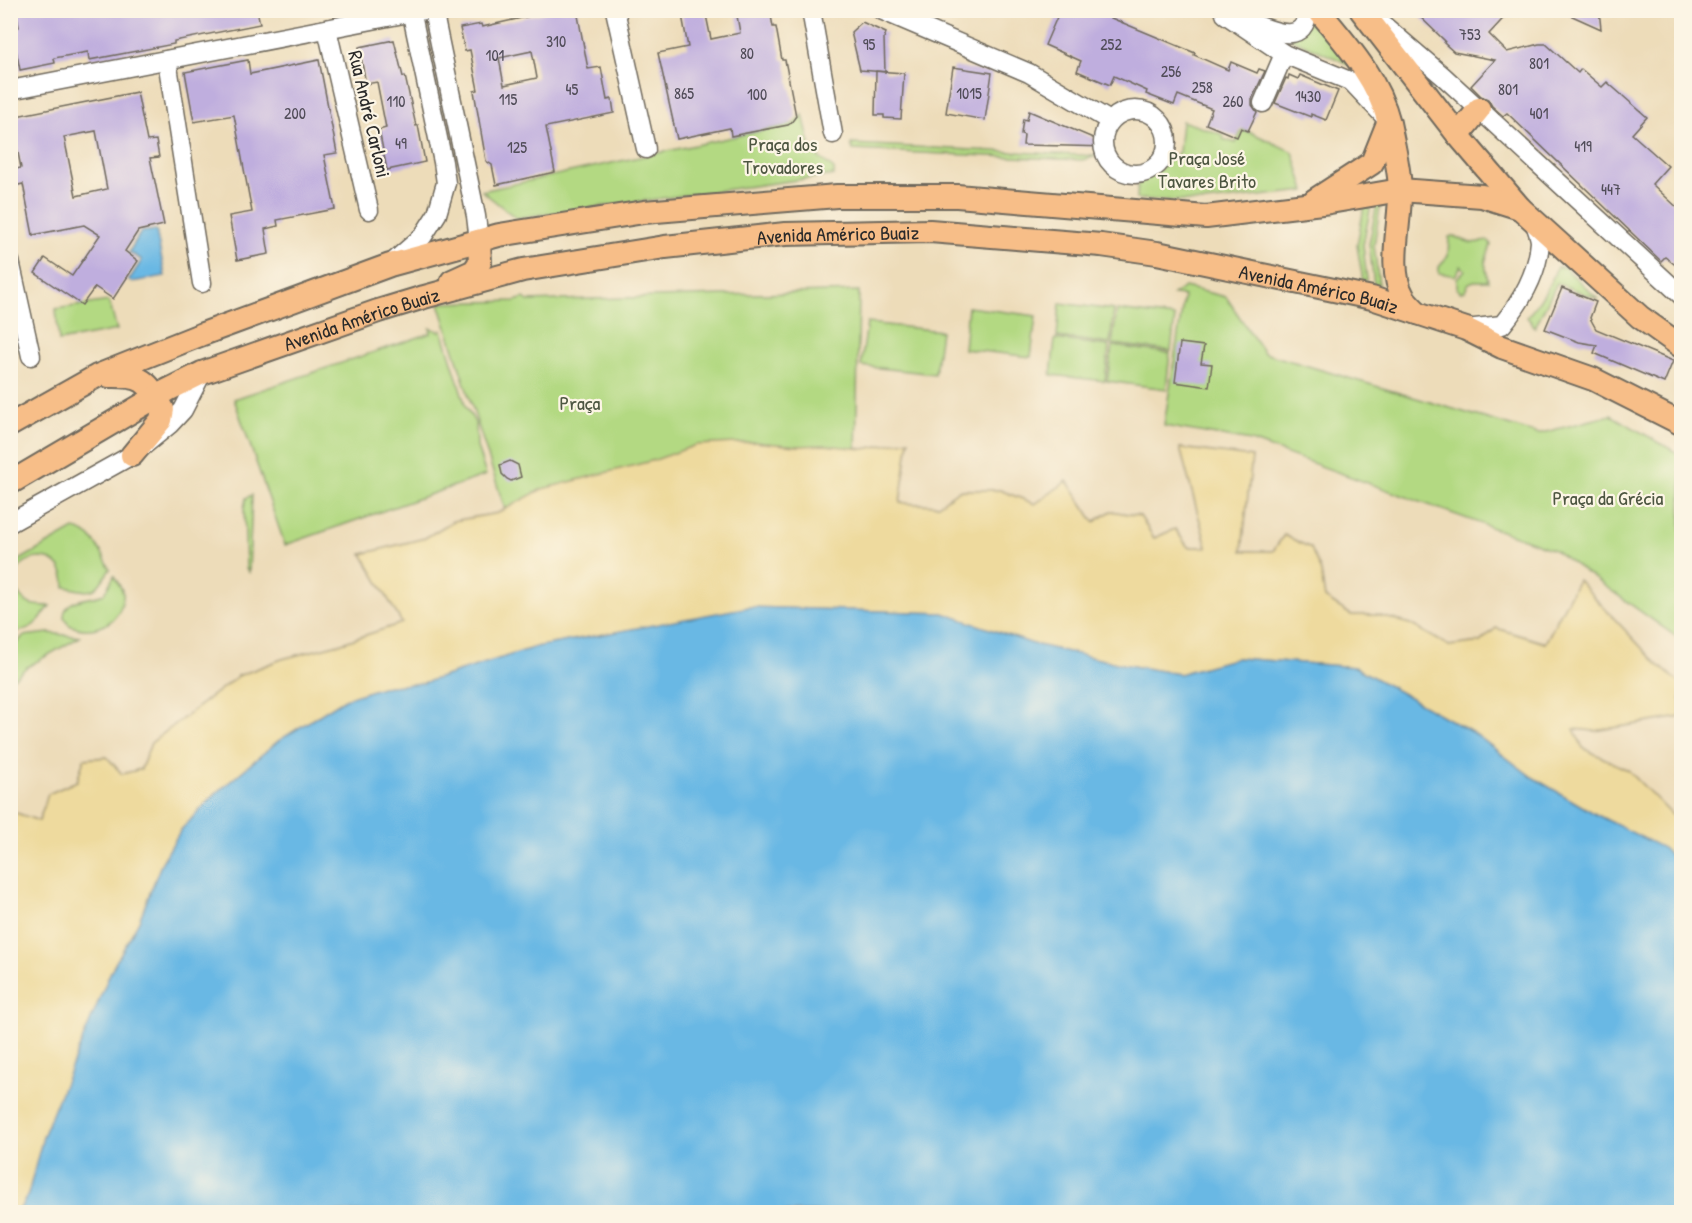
<svg xmlns="http://www.w3.org/2000/svg" width="1692" height="1223" viewBox="0 0 1692 1223" font-family="'Patrick Hand',sans-serif">
  <style>
    .green { fill: #b3d982; stroke: #6f8256; stroke-width: 1.5 }
    .sand { fill: #eeda9e; stroke: #8c8264; stroke-width: 1.5 }
    .water { fill: #69b8e4; stroke: #4a7288; stroke-width: 1.5 }
    .building { fill: #bfaede; fill-rule: evenodd }
    .lines { fill: none; stroke-linecap: round; stroke-linejoin: round }
    .minor-casing { stroke: #6f695d; stroke-width: 21 }
    .major-casing { stroke: #6f695d; stroke-width: 26 }
    .minor { stroke: #fff; stroke-width: 18 }
    .major { stroke: #f7be88; stroke-width: 22 }
    .labels { text-anchor: middle; dominant-baseline: central; stroke-width: 4.5; stroke-linejoin: round; paint-order: stroke }
    .number-label { font-size: 16px; fill: #504c58 }
    .street-label { font-size: 20px; fill: #2b2b2b; stroke: #fcf5e5 }
    .park-label { font-size: 20px; fill: #4d5641; stroke: #fcf5e5 }
  </style>
  <rect width="100%" height="100%" fill="#fcf5e5"/>
  <filter id="ink" filterUnits="userSpaceOnUse"><feTurbulence type="fractalNoise" baseFrequency=".0167" numOctaves="2"/><feDisplacementMap in="SourceGraphic" scale="12" xChannelSelector="R" yChannelSelector="G"/><feConvolveMatrix kernelMatrix="1 2 1 2 8 2 1 2 1" color-interpolation-filters="sRGB"/></filter>
  <filter id="wash" filterUnits="userSpaceOnUse"><feTurbulence type="fractalNoise" baseFrequency=".008" numOctaves="4" result="noise"/><feDisplacementMap in="SourceGraphic" scale="24" xChannelSelector="R" yChannelSelector="G"/><feGaussianBlur stdDeviation="1.35" result="paint"/><feColorMatrix in="noise" values="0 0 0 0 0 0 0 0 0 0 0 0 0 0 0 0 0 1.4 0 .05"/><feComposite in="paint" operator="in"/></filter>
  <g filter="url(#wash)">
    <rect width="100%" height="100%" fill="#eddcb9"/>
    <g class="green">
      <path d="M1312 11 1362 70 1287 37Z"/>
      <path d="M803 115 812 152 834 169V175L516 218 482 191 793 124Z"/>
      <path d="M1182 121 1224 135 1223 139 1236 143 1242 130 1252 133 1293 152 1305 191 1205 202 1137 199 1138 178 1154 174 1179 152Z"/>
      <path d="M851 144 1098 156 1082 160 853 150Z"/>
      <path d="M1381 201 1374 245 1379 285 1374 284 1369 244 1377 203Z"/>
      <path d="M1365 202 1371 205 1363 245 1367 280 1363 281 1357 245Z"/>
      <path d="M1453 236 1471 243 1489 241 1491 245 1485 262 1488 281H1474L1469 283 1465 290 1461 292 1457 289V278L1465 270 1461 266 1455 276 1439 273V267L1448 256 1449 237Z"/>
      <path d="M1557 267H1564L1598 299 1557 283 1535 327 1527 317C1541 301 1550 287 1557 267Z"/>
      <path d="M1185 287 1226 297 1264 353 1538 434 1611 415 1681 455V640L1554 550 1251 441 1164 426 1184 296 1173 295Z"/>
      <path d="M859 291 856 457 508 519 439 303 515 301 524 298 528 301Z"/>
      <path d="M109 301 117 330 59 341 56 309Z"/>
      <path d="M1060 303 1114 310 1110 344 1057 337Z"/>
      <path d="M968 307 1036 316 1031 357 964 349Z"/>
      <path d="M1117 310 1175 317 1171 351 1112 344Z"/>
      <path d="M867 323 941 331 935 374 861 366Z"/>
      <path d="M430 328 439 331 442 330 466 407 476 424 477 447 486 475 285 545 234 399 431 333Z"/>
      <path d="M1055 339 1109 346 1105 381 1051 375Z"/>
      <path d="M1112 346 1170 353 1166 389 1107 381Z"/>
      <path d="M252 495 249 572 246 568 244 508 246 498Z"/>
      <path d="M74 529C94 532 101 552 110 569 93 595 95 593 65 587 66 541 1 555 18 592 24 606 37 606 50 606 37 624 33 629 11 633V565Z"/>
      <path d="M114 576C117 581 121 587 123 593 124 597 122 602 121 607 113 628 88 634 69 625L64 617C64 597 90 600 104 594Z"/>
      <path d="M49 633 80 637 27 667 11 680V651L23 636Z"/>
    </g>
    <path class="sand" d="M909 440 900 503 938 505 959 490H1000L1035 504 1067 481 1094 522 1111 511 1140 516 1154 538 1175 529 1188 547H1207L1180 448 1252 457 1242 551H1273L1284 535 1311 548 1321 572 1325 598 1351 615H1377L1410 624 1449 646 1480 642 1496 628 1545 643 1578 580 1657 664 1681 684V717L1594 731 1574 729 1583 748 1628 770 1681 824V874L1662 848 1597 815 1532 777 1475 734 1355 667 1237 658 1179 674 1121 664 1033 644 943 613 749 607 696 619 604 634 536 647 423 683 382 687 345 699 278 741 212 797 181 830 162 862 139 921 111 971 43 1137 28 1195 18 1212H11V811L39 821 48 794 77 781 84 759 107 757 122 774 141 769 151 743 238 676 282 659 339 644 402 623 362 554 425 538 453 521 498 513 542 489 655 460 696 445 754 442 798 446 824 445 864 449Z"/>
    <g class="water">
      <path d="M156 230 165 276 132 282 129 280 142 260 129 252 141 232Z"/>
      <path d="M749 607 943 613 1033 644 1121 664 1179 674 1237 658 1355 667 1475 734 1532 777 1597 815 1663 848 1681 865V1212H18L28 1195 43 1137 61 1092 111 971 139 921 162 862 181 830 212 797 278 741 345 699 382 687 423 683 536 647Z"/>
    </g>
    <g id="blocks">
      <g class="building">
        <path d="M16 10H257L260 24 174 41V44L89 60 88 52 54 58 55 63 20 70 12 29 19 27Z"/>
        <path d="M556 10H577L588 69 601 67 607 100 612 99 614 113 546 127 555 172 496 185 492 165 486 161 474 91 478 90 470 50 465 51 460 28 481 24 482 27ZM532 51 537 78 504 85 499 58Z"/>
        <path d="M681 10H705L711 39 740 33 736 10H770L773 27H776L782 60H785L796 116 791 123 788 125 731 136 730 128 677 139 658 53 688 47Z"/>
        <path d="M1060 10H1092L1195 53 1194 55 1228 70 1231 62 1257 73 1259 69 1265 71 1252 99V105L1257 112 1248 131 1241 128 1237 137 1206 124 1212 109 1178 95 1174 105 1146 94 1147 91 1114 76 1110 85 1077 71 1081 61 1045 45Z"/>
        <path d="M1413 10H1511L1489 34 1507 52 1539 44H1546L1578 73 1581 69 1602 87 1607 82 1647 117 1632 134 1668 166 1652 184 1682 212V270L1665 257 1661 261 1507 113 1503 116 1492 106 1488 99 1481 96 1471 86 1495 60 1454 52 1444 43 1445 41Z"/>
        <path d="M1559 10H1599L1601 29Z"/>
        <path d="M862 22 886 33 884 38 885 72 860 70 851 32Z"/>
        <path d="M394 40 403 77 405 76 416 126 418 125 425 162 387 170 379 130 386 128 377 82 366 84 359 47Z"/>
        <path d="M248 60 250 74 319 60 337 153 324 155 335 209 277 220 278 226 265 229 269 254 237 260 229 216 252 212 234 115 194 122 185 72Z"/>
        <path d="M953 67 992 73 985 120 946 113Z"/>
        <path d="M876 71 904 73 901 119 884 118V115H875Z"/>
        <path d="M1289 75 1298 79 1300 75 1338 91 1326 120 1311 114V117L1275 103 1286 78 1288 79Z"/>
        <path d="M137 92 147 141 156 140 159 157 150 158 164 225 138 231 125 251 138 261 113 299 95 287 82 305 35 273 45 258 72 276 100 235 84 225 33 235 23 184 14 186 11 170 21 168 11 117ZM96 131 107 189 76 196 64 137Z"/>
        <path d="M1029 111 1112 146 1111 147 1023 145 1024 135 1021 134 1023 119 1027 120Z"/>
        <path d="M1562 288 1596 302 1590 318 1596 329 1673 361 1664 383 1594 353 1597 345 1579 342 1545 329Z"/>
        <path d="M1180 343 1204 346 1201 363 1212 364 1209 387 1175 382Z"/>
        <path d="M510 461 518 465 521 477 511 481 507 479 502 474 500 465Z"/>
      </g>
    </g>
  </g>
  <g filter="url(#ink)">
    <use href="#blocks" fill-opacity="0" stroke="#6f695d" stroke-width="1.5"/>
    <g class="lines">
      <defs>
        <g id="minor">
          <path d="M433 10 476 216 479 241"/>
          <path d="M615 10 646 149"/>
          <path d="M811 10 833 134"/>
          <path d="M881 10 1029 73 1110 121"/>
          <path d="M1225 14 1284 54 1352 82 1385 117"/>
          <path d="M1374 17 1443 76 1682 296"/>
          <path d="M1246 21C1270 29 1304 49 1308 10"/>
          <path d="M327 29 369 210"/>
          <path d="M167 60 202 283"/>
          <path d="M10 90 424 10"/>
          <path d="M1263 103 1284 54"/>
          <circle cx="1135" cy="142" r="32"/>
          <path d="M10 261 31 356"/>
          <path d="M391 264 423 236 437 214 446 183 443 162 411 10"/>
          <path d="M1466 329 1502 325C1521 302 1538 273 1540 242 1540 237 1537 230 1535 224"/>
          <path d="M10 523 132 455 170 424 183 410 202 373"/>
        </g>
        <g id="major">
          <path d="M1318 10C1347 45 1378 79 1389 123 1393 143 1400 171 1400 191 1401 220 1387 270 1403 296 1406 302 1413 308 1418 313"/>
          <path d="M1361 10 1458 135 1520 208 1640 317 1682 347"/>
          <path d="M1458 135 1479 109"/>
          <path d="M1315 200 1372 163 1388 123"/>
          <path d="M452 281 474 271 480 262 479 241"/>
          <path d="M108 376C143 375 147 380 163 409L161 420 132 455"/>
          <path d="M10 425 97 376 200 335 390 265 499 235 644 212 837 196H957L1206 217 1330 202 1400 190 1482 196 1520 208"/>
          <path id="s1" d="M10 483 168 390 202 373 378 311 424 297 523 270 665 247 785 234 930 231 1101 245 1157 253 1372 298 1466 329 1502 347 1593 379 1682 424"/>
        </g>
      </defs>
      <use href="#minor" class="minor-casing"/>
      <use href="#major" class="major-casing"/>
      <use href="#minor" class="minor"/>
      <use href="#major" class="major"/>
    </g>
  </g>
  <g class="labels">
    <g class="number-label">
      <text x="1470" y="34">753</text>
      <text x="556" y="41">310</text>
      <text x="869" y="44">95</text>
      <text x="1111" y="44">252</text>
      <text x="747" y="53">80</text>
      <text x="495" y="55">101</text>
      <text x="1539" y="63">801</text>
      <text x="1171" y="71">256</text>
      <text x="1202" y="87">258</text>
      <text x="572" y="89">45</text>
      <text x="1508" y="89">801</text>
      <text x="684" y="93">865</text>
      <text x="969" y="93">1015</text>
      <text x="757" y="94">100</text>
      <text x="1308" y="96">1430</text>
      <text x="508" y="99">115</text>
      <text x="396" y="101">110</text>
      <text x="1233" y="101">260</text>
      <text x="295" y="113">200</text>
      <text x="1539" y="113">401</text>
      <text x="401" y="143">49</text>
      <text x="1583" y="146">419</text>
      <text x="517" y="147">125</text>
      <text x="1611" y="189">447</text>
    </g>
    <g class="street-label">
      <text transform="translate(370 114) rotate(77)">Rua André Carloni</text>
      <text stroke="none"><textPath href="#s1" startOffset="876">Avenida Américo Buaiz</textPath></text>
      <text stroke="none"><textPath href="#s1" startOffset="1362">Avenida Américo Buaiz</textPath></text>
      <text stroke="none"><textPath href="#s1" startOffset="390">Avenida Américo Buaiz</textPath></text>
    </g>
    <g class="park-label">
      <text x="783" y="143">Praça dos<tspan x="783" dy="23">Trovadores</tspan></text>
      <text x="1207" y="157">Praça José<tspan x="1207" dy="23">Tavares Brito</tspan></text>
      <text x="580" y="402">Praça</text>
      <text x="1608" y="497">Praça da Grécia</text>
    </g>
  </g>
  <rect width="1692" height="1223" fill="none" stroke="#fcf5e5" stroke-width="36"/>
</svg>
